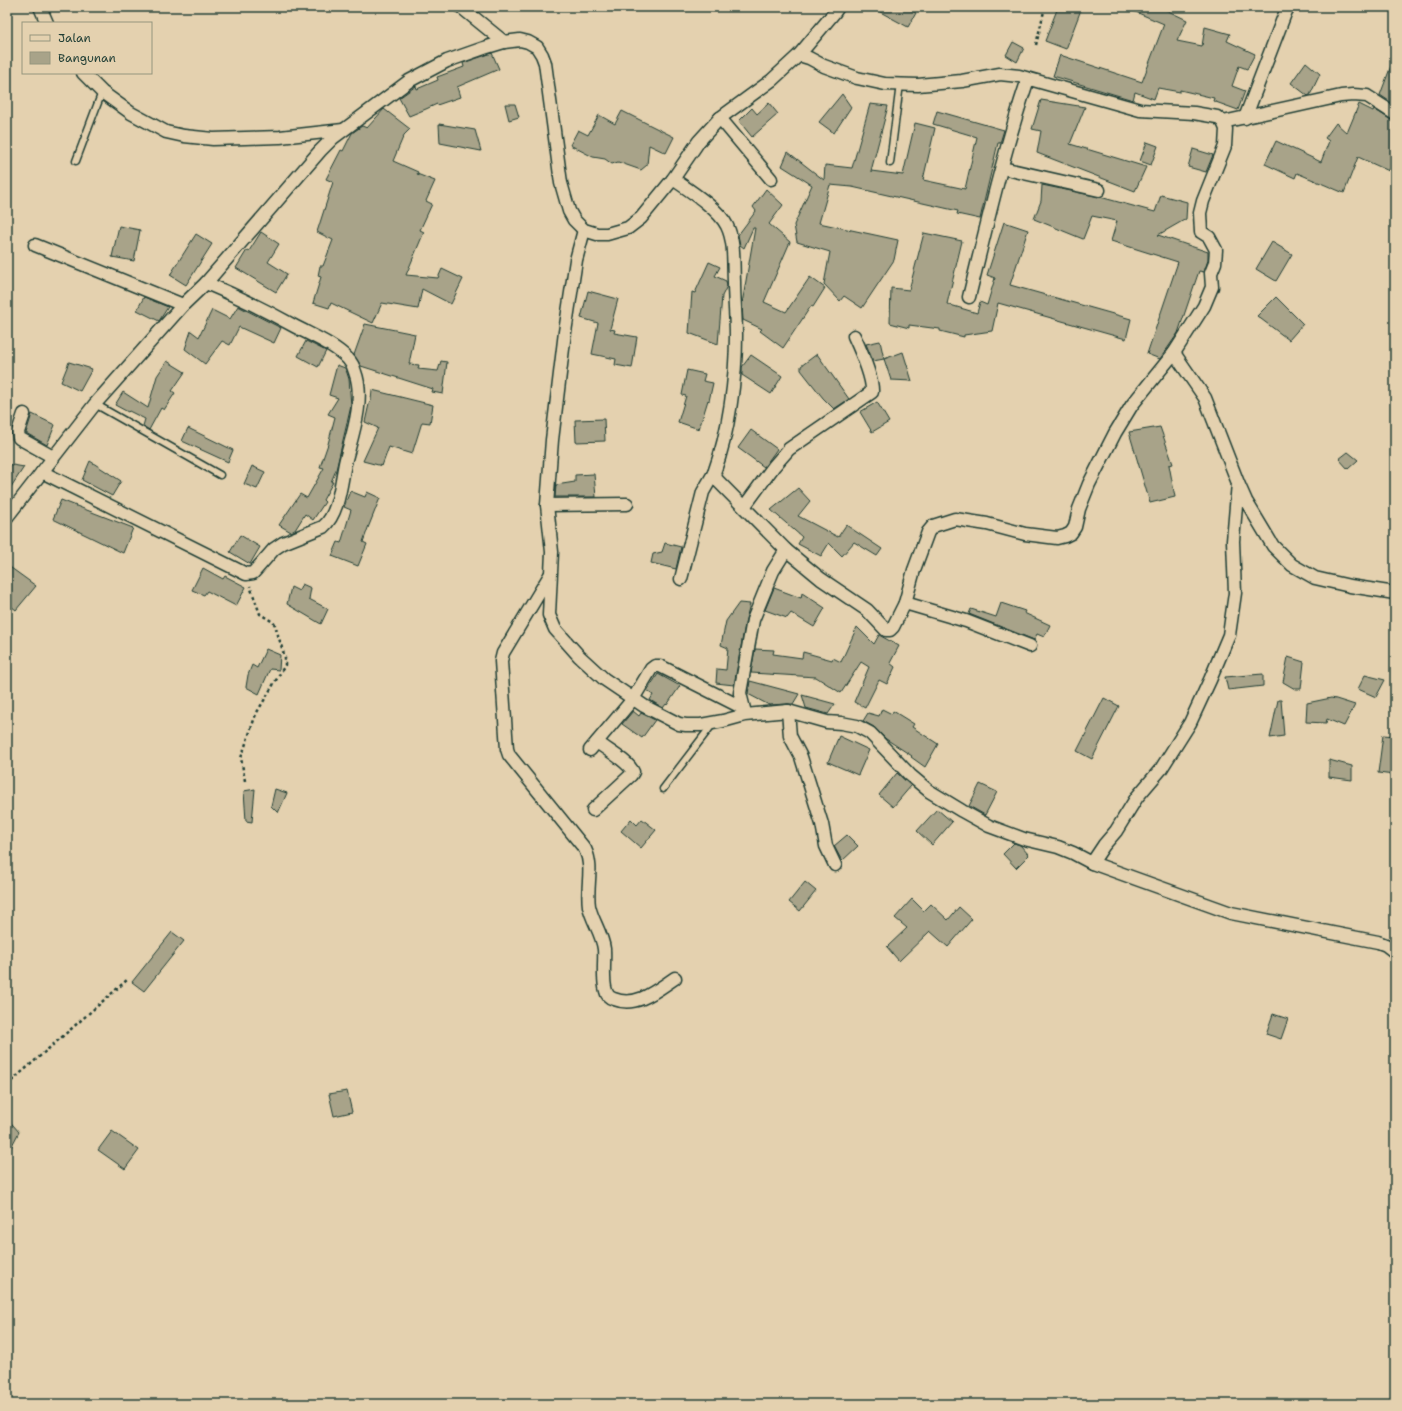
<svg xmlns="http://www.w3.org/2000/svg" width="1402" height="1411" viewBox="0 0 1402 1411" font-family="'Shantell Sans',sans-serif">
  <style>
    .building { fill: #a8a389; stroke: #1f3d34 }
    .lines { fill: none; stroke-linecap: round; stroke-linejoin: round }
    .service-casing { stroke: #1f3d34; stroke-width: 9 }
    .minor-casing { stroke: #1f3d34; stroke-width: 15 }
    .path { stroke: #1f3d34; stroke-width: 2.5; stroke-dasharray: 3 3; stroke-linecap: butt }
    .service { stroke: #e4d1af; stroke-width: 6 }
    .minor { stroke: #e4d1af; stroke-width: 12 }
  </style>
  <rect width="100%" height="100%" fill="#e4d1af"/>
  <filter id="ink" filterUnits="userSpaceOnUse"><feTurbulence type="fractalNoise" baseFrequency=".025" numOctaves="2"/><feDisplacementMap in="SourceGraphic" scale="8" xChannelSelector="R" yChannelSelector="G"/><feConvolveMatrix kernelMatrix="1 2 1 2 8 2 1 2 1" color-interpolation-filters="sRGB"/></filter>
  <g filter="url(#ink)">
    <g class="building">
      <path d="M871 7H905L916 13 908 27Z"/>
      <path d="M1058 7H1082L1066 49 1045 41Z"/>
      <path d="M1124 7H1167L1166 10 1187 20 1177 41 1202 46 1205 27 1230 34 1227 41 1255 54 1247 69 1239 66 1232 86 1245 91 1238 110 1213 101 1214 98 1180 90V92L1158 88 1154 99 1135 92 1133 100 1053 76 1060 55 1142 82 1164 24Z"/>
      <path d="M1013 42 1024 48 1017 62 1006 55Z"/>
      <path d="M492 53 499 69 457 87 460 97 437 105V104L426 109 409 116 399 98 416 86 417 89 438 80 437 77 464 67 463 63Z"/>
      <path d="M1394 58H1395V105L1380 95Z"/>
      <path d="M1306 62 1320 74 1310 95 1308 96 1291 83Z"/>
      <path d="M842 94 851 107 834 133 819 122Z"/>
      <path d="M1041 100 1085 107 1070 144 1146 167 1135 191 1037 153 1041 131 1032 129Z"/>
      <path d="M769 103 778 114 752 137 739 121 752 108 757 114Z"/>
      <path d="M505 104H515L519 117 509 120Z"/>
      <path d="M870 104 888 106 871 171 903 175 915 123 935 128 923 180 965 189 977 137 933 124 937 111 1004 130 1000 143H998L980 219 957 214 958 211 852 187 830 185 819 223 898 240 894 260 862 308 844 296 840 301 824 284 830 252 797 242 794 225 812 185 782 166 788 152 824 180 825 165 852 168Z"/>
      <path d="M1359 104 1373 111 1374 109 1391 120 1395 121V157L1389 171 1358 157 1344 193 1297 173 1295 178 1265 164 1276 141 1321 162 1329 141 1325 138 1336 123 1347 133Z"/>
      <path d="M384 109 410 129 404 135 393 161 418 172 417 174 435 181 426 201 432 204 420 230 424 232 406 275 438 278 442 269 463 279 451 304 422 289 418 309 382 303 373 323 331 303 329 308 313 303 321 277 318 276 320 266H323L333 240 317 232 333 182 326 179 341 150 343 151 352 133 362 126 367 128Z"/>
      <path d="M622 111 674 137 666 153 649 145 647 165 641 170 618 162 612 164 605 159 593 157 570 145 578 130 588 135 599 115 615 124Z"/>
      <path d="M439 124 475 130 481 151 440 143Z"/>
      <path d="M1147 142 1158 146 1151 165 1140 161Z"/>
      <path d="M1193 149 1213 155 1206 172 1188 167Z"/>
      <path d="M1042 185 1100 197 1155 212 1161 195 1187 202 1186 219 1158 235 1208 252V260L1204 272 1199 271 1178 333 1160 359 1147 354 1178 262 1111 241 1117 221 1092 216 1083 239 1034 219 1041 201Z"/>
      <path d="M766 189 783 205 769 224 790 242 764 302 786 312 810 277 825 288 813 307 811 306 783 348 760 331 762 329 743 320 742 304 755 228H753L744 248 740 245 738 235 756 211 753 207Z"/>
      <path d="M1004 222 1028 230 1010 285 1131 319 1126 339 998 303 992 331 964 335V337L940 331V329L909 325V328L890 323 891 288 909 290 924 233 962 241 947 304 977 313 980 302 987 305 995 278 987 275Z"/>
      <path d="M119 226 140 230 134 261 112 257Z"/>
      <path d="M261 232 279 244 268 262 287 274 276 292 236 268 247 250 249 251Z"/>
      <path d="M196 234 212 244 186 285 170 275Z"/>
      <path d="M1272 242 1292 254 1276 281 1256 269Z"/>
      <path d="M709 262 720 267 715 276 726 281 727 286 722 296 718 344 689 333 692 292 695 293Z"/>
      <path d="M588 291 618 299 610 329 615 330 614 333 637 337 632 368 615 365 616 359 592 354 598 323 581 318Z"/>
      <path d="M144 297 168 307 159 321 137 310Z"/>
      <path d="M1276 297 1303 324 1289 340 1257 316Z"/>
      <path d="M238 306 281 328 274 343 239 327 230 345 222 341 205 364 185 349 191 331 199 337 212 310 230 319Z"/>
      <path d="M365 324 415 334 409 364 419 365 418 369 438 371 441 361 447 362 443 394 432 392 433 389 361 366 354 355Z"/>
      <path d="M306 341 326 351 318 367 298 356Z"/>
      <path d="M880 341 884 359 873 361 866 344Z"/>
      <path d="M903 352 912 381 891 380 884 359Z"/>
      <path d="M817 354 849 399 834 409 823 398 801 370V366Z"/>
      <path d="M751 355 782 376 771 394 742 375V367Z"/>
      <path d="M167 361 185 372 172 391 175 393 164 410 161 408 149 430 143 426 145 419 129 411 128 412 115 405 123 392 148 408 157 376Z"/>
      <path d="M69 362 92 369 80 391 61 382Z"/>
      <path d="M337 365 345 368 347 373 349 379 351 406 336 470 331 482H333L323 500 325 502 313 520 305 514 295 530 291 532 279 525 300 494 307 498 324 468 320 467 328 444 335 417 328 414 338 398 329 395Z"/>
      <path d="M687 370 705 374 703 381 713 383 709 401 708 400 699 429 678 422 686 396 682 395Z"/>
      <path d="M372 390 433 405 430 423 422 422 412 454 389 447 382 466 363 461 378 428 365 422 369 404 371 400Z"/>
      <path d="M877 402 889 422 872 432 860 412Z"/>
      <path d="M32 414 55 425 47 445 26 433Z"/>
      <path d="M604 419 605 441 576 442 575 420Z"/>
      <path d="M1160 427 1173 464 1169 465 1175 497 1150 503 1129 432Z"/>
      <path d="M188 428 233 450 228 462 182 441Z"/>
      <path d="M751 430 777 449 764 467 738 448Z"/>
      <path d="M1348 452 1358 460 1348 469 1339 459Z"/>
      <path d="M90 461 121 481 112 496 82 480Z"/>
      <path d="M7 464 24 467 7 493Z"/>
      <path d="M252 466 265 472 257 489 244 484Z"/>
      <path d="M594 474 596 497H555L556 485 575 482V475Z"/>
      <path d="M798 488 810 501 798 516 838 537 846 525 882 549 877 556 854 542 842 556 829 543 821 556 798 544 802 537 771 510Z"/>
      <path d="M350 491 365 497 367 492 380 498 368 528 363 542 367 544 358 566 332 556 338 542 341 543 351 510 344 507Z"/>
      <path d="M61 500 133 528 123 553 53 519Z"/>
      <path d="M240 535 260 547 250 564 230 552Z"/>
      <path d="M665 543 681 547 676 569 651 563 653 554 662 552Z"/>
      <path d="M7 565 36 586 16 610 7 603Z"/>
      <path d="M203 568 223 579 225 576 246 587 236 606 207 591 204 595 192 590Z"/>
      <path d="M302 584 311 588 309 599 328 609 321 624 287 604 291 587 299 591Z"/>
      <path d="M774 588 801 598 802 593 825 608 814 627 791 613 787 618 765 610Z"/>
      <path d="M739 603 750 604 746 619 734 685 716 683 717 669 726 670 728 648 721 645 726 621Z"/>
      <path d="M1001 603 1025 611 1024 613 1050 625 1044 637 1037 634 1034 640 969 614 971 609 996 617Z"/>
      <path d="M857 627 874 644 879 635 899 646 890 663 895 667 887 684 879 680 865 708 854 702 869 667 861 662 841 693 816 677 751 673 755 649 774 650 773 654 802 658 803 652 832 660 833 658 841 662Z"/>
      <path d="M266 649 280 655 279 670 270 669 259 694 246 687 248 675 252 665 257 668Z"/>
      <path d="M1288 657 1304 662 1301 689H1295L1283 682Z"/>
      <path d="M658 674 680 686 667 705 666 704 663 708 650 700 653 695 647 691Z"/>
      <path d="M1263 674V686L1228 690 1225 677Z"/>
      <path d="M1365 675 1385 680 1376 697 1358 689Z"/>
      <path d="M750 681 799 694 793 704H787L769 705 748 694Z"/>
      <path d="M802 695 835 704 828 714 806 708Z"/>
      <path d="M1104 698 1119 706 1092 759 1077 751Z"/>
      <path d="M1331 698 1336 699 1355 705 1344 726 1327 719 1326 723 1306 722 1307 703Z"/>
      <path d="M1278 700H1281L1284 736 1270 738Z"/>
      <path d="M882 709 892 714 893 711 914 724 912 727 938 744 925 767 911 757 912 756 886 739 874 727 863 721 868 713 879 716Z"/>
      <path d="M633 711 639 716 641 713 655 720 642 738 622 724Z"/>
      <path d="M1383 735 1395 736 1394 775 1378 773Z"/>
      <path d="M839 736 869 750 858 775 828 762Z"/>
      <path d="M1329 760 1352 766V780L1329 777Z"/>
      <path d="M897 773 911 786 893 807 879 795Z"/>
      <path d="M980 784 997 792 985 815 969 806Z"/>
      <path d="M255 789 252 822 246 821 244 791Z"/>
      <path d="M275 789 287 793 278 813 271 806Z"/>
      <path d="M937 809 952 822 932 845 917 831Z"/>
      <path d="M631 819 637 825 642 819 656 830 641 848 621 831Z"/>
      <path d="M847 835 858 846 842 861 834 846Z"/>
      <path d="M1014 843 1020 845 1029 855 1016 868 1003 854Z"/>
      <path d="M805 882 816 891 800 911 789 902Z"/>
      <path d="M912 899 924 911 931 904 948 920 959 907 972 919 948 947 930 931 899 961 887 947 907 928 895 918Z"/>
      <path d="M172 932 184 941 144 991 132 982Z"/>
      <path d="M1273 1014 1288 1019 1281 1039 1266 1034Z"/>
      <path d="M347 1091 352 1112 334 1116 329 1094Z"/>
      <path d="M7 1118 19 1132 7 1155Z"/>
      <path d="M112 1131 139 1150 125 1169 98 1150Z"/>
    </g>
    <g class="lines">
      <defs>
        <g id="service">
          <path d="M76 161 102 92"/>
          <path d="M890 163 900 84"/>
          <path d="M95 404 220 475"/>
          <path d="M663 789 712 725"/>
        </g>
        <g id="minor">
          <path d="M40 7 47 23"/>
          <path d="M461 7 504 42"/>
          <path d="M799 55 809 58 824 66 857 78 885 84 918 85 962 81 1000 74 1019 76 1140 110 1194 113 1217 117 1223 122 1226 129 1225 146 1203 201 1200 213 1201 232 1209 237 1216 250 1215 263 1211 273 1212 287 1204 306 1174 353 1132 405 1115 433 1089 484 1079 509 1075 527 1071 533 1065 536 1057 538 1025 534 987 524 955 519 933 526 928 532 914 570 905 603 966 621 1030 646"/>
          <path d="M83 73 102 92 131 113 166 132 184 136 213 139 280 137 343 130"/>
          <path d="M720 118 771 179"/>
          <path d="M1245 118 1286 11 1289 7"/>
          <path d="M1223 122 1341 96 1353 95 1367 96 1395 114"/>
          <path d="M1002 168 1099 190"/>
          <path d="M673 179C689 190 719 209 727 226 735 242 733 263 734 281 734 299 736 317 736 335 736 379 729 432 714 473L717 480 786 550 821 579 867 610 886 630H890L893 627 905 603"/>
          <path d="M584 230 576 260 565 332 552 440 547 505 552 552 549 615 555 629 579 656 604 679 644 706 679 724 686 725H701L723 721 745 715 788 711 827 722 841 723 857 726 870 733 910 775 929 791 962 811 989 826 1024 839 1058 847 1073 853 1092 863 1104 845 1116 831 1137 797 1161 769 1190 723 1210 680 1229 635 1235 593 1233 541 1238 483"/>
          <path d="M35 245 183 305"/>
          <path d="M969 297C987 224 1004 150 1028 79"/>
          <path d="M1174 353 1205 398 1238 483 1246 501 1273 546 1292 565 1315 578 1350 586 1395 593"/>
          <path d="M24 414 18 432 19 438 53 457"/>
          <path d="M42 472 246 574 253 573 274 549 283 543 323 527C340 513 341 479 346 459 353 433 365 398 355 372 354 368 351 362 348 359 335 345 313 336 296 327 267 311 237 296 206 283"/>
          <path d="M547 505 627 504"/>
          <path d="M744 507 774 466 789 449 872 392C873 378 860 349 854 336"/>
          <path d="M7 517 95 404 183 305 206 283 320 151 333 138 409 81 447 61 484 48 504 42 520 40 528 42 537 47 542 55 545 63 561 183 569 211 574 220 584 230 597 234H607L628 228 641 218 673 179 699 141 720 118 772 80 799 55 834 13 838 7"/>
          <path d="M550 575 503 653 501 661 507 749 509 755 585 849C594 868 586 886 589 906 592 921 602 933 604 949 605 961 602 980 606 991 607 996 610 998 614 999 637 1008 657 990 675 978"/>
          <path d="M681 579 703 492 714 473"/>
          <path d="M788 711 790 736 801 757 822 824 826 846 835 865"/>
          <path d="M745 713 740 693 753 620 773 571 786 550"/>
          <path d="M590 750 633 699 651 669 655 666H660L743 708"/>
          <path d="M593 810 631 775 633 772C628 761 607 750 597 742"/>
          <path d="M1092 863 1231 913 1378 942 1386 945 1395 952"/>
        </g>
      </defs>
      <use href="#service" class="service-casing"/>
      <use href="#minor" class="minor-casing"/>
      <g class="path">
        <path d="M1036 45 1045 7"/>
        <path d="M245 781 241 758 256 714 285 665V658L275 625 273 622 260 614 250 586"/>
        <path d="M7 1085 127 980"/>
      </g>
      <use href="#service" class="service"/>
      <use href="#minor" class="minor"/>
    </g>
  </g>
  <rect width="1402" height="1411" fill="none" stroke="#e4d1af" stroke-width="24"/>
  <rect x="12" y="12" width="1378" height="1387" fill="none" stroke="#1f3d34" stroke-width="1.5" filter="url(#ink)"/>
  <rect x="22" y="22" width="130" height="52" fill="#e4d1af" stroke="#95967e"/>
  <rect x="30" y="35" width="20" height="6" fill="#e4d1af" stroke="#95967e"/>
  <text x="58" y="42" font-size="12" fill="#1f3d34">Jalan</text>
  <rect x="30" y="52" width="20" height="12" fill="#a8a389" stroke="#95967e"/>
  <text x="58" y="62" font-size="12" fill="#1f3d34">Bangunan</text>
</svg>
